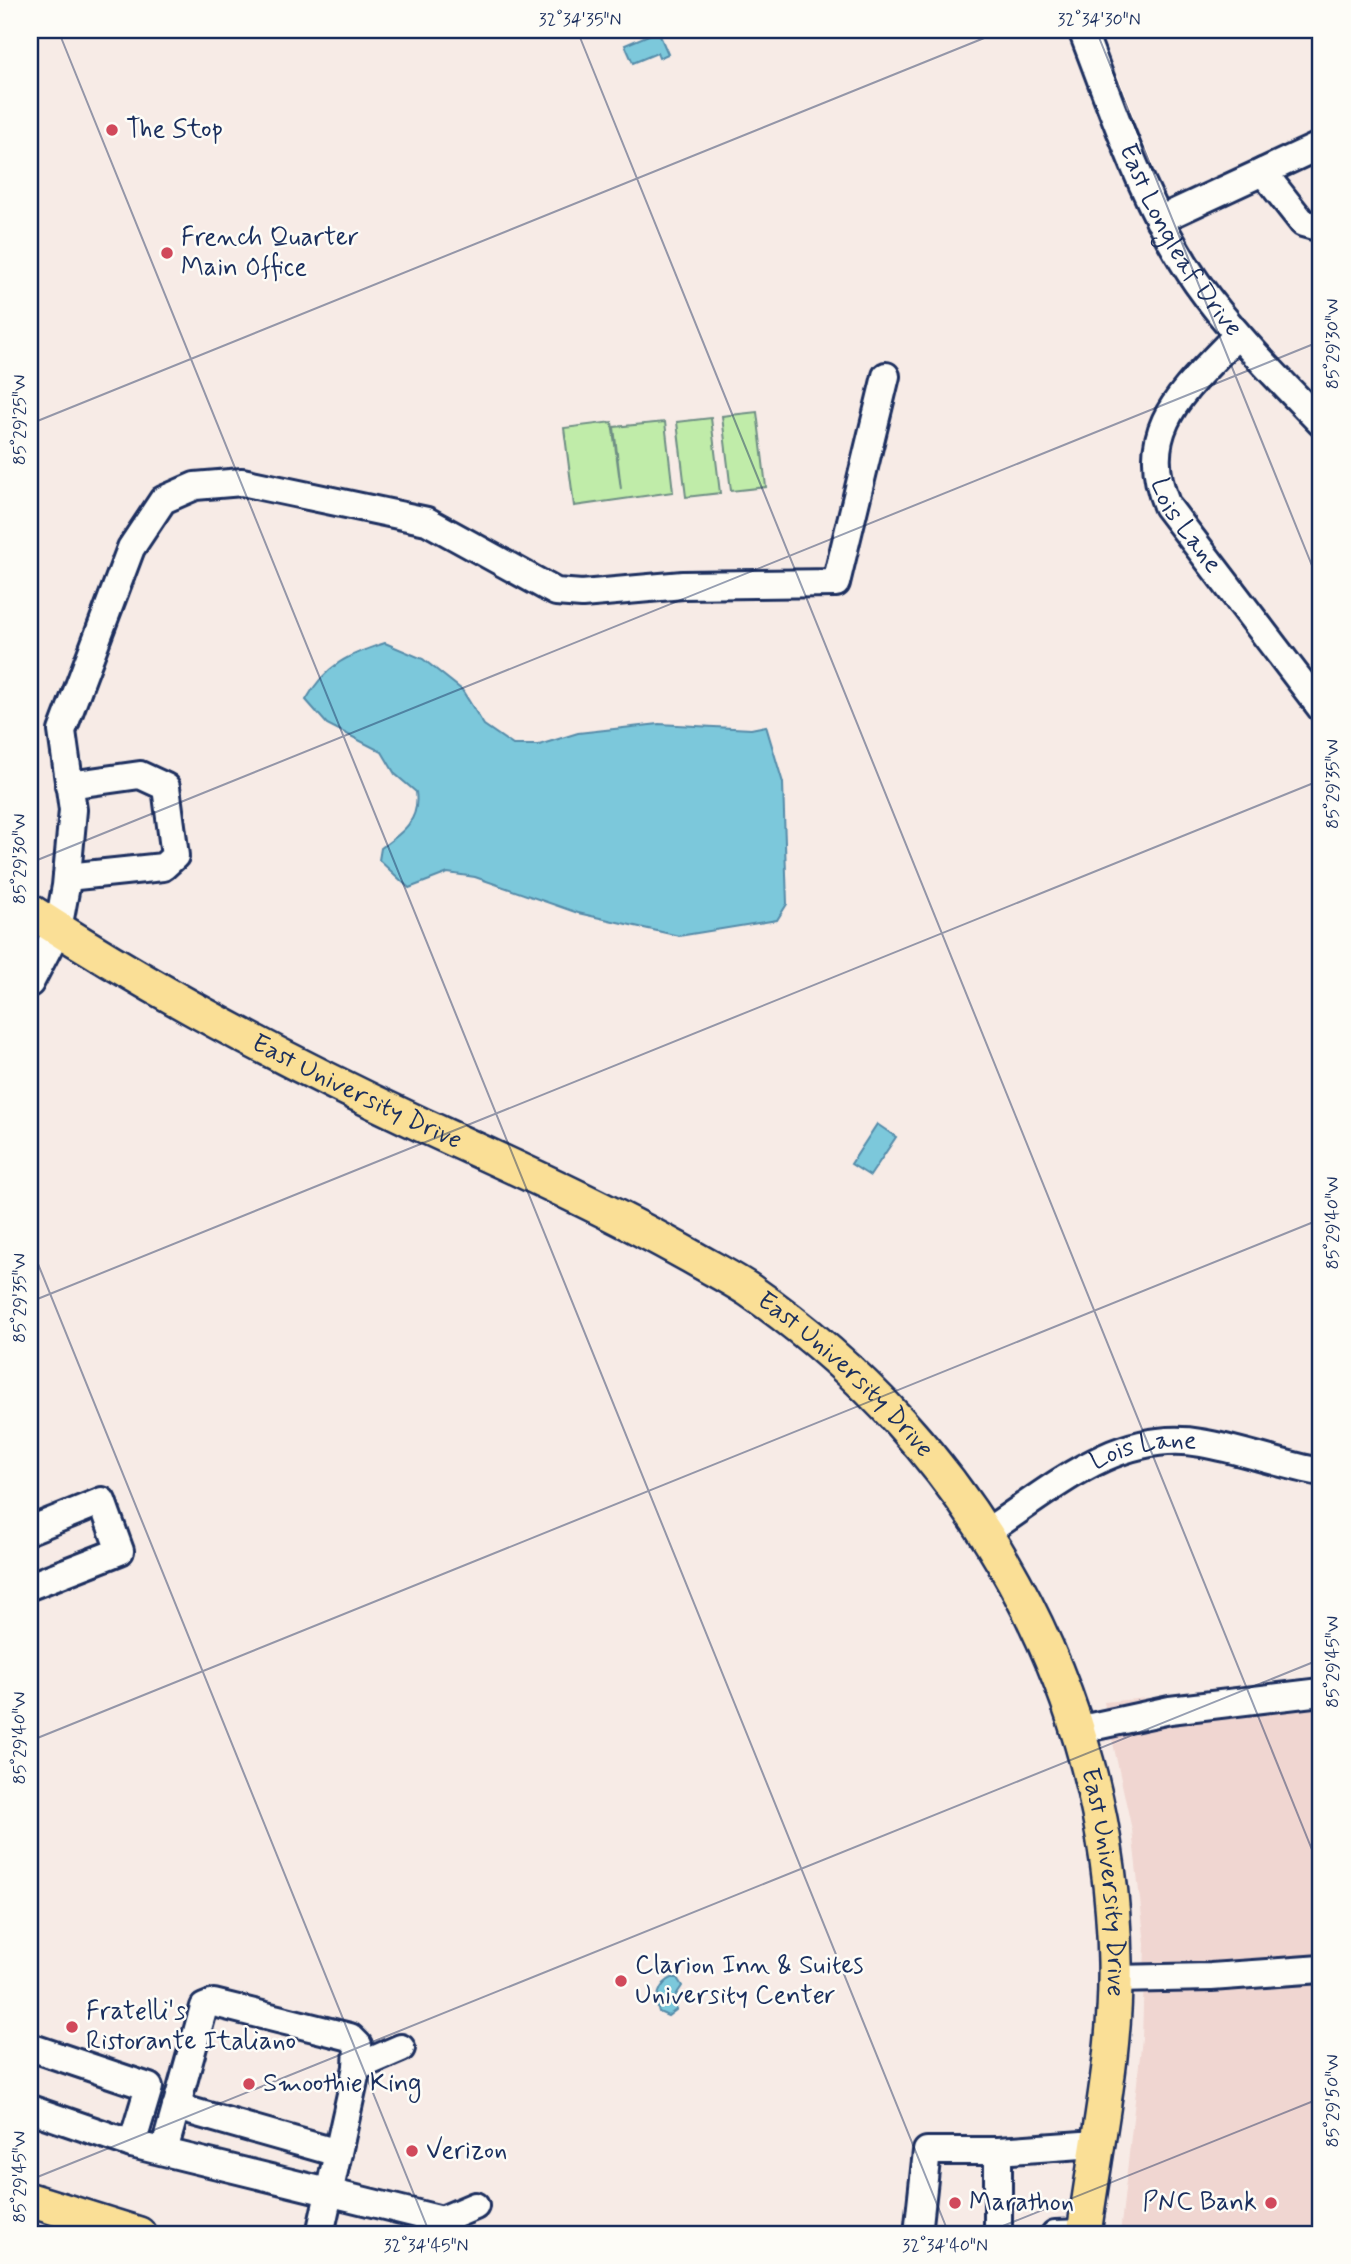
<svg xmlns="http://www.w3.org/2000/svg" width="1351" height="2264" viewBox="0 0 1351 2264" font-family="Mynerve,sans-serif">
  <style>
    .built { fill: #f0d6d1 }
    .green { fill: #c0eca9; stroke: #6e8e84; stroke-width: 2 }
    .water { fill: #7cc8db; stroke: #558ba9; stroke-width: 2 }
    .lines { fill: none; stroke-linecap: round; stroke-linejoin: round }
    .minor-casing { stroke: #1b2f5e; stroke-width: 32 }
    .major-casing { stroke: #1b2f5e; stroke-width: 38 }
    .minor { stroke: #fdfcf7; stroke-width: 26 }
    .major { stroke: #fadf96; stroke-width: 33 }
    .ticks { fill: none; stroke: #1b2f5e; stroke-width: 2; stroke-opacity: 0.45 }
    .poi-dot { fill: #d1495b; stroke: #fdfcf7; stroke-width: 2.5 }
    .labels { text-anchor: middle; dominant-baseline: central; stroke-width: 5; stroke-linejoin: round; paint-order: stroke }
    .poi-label { font-size: 26px; fill: #1b2f5e; stroke: #fdfcf7; text-anchor: start }
    .street-label { font-size: 26px; fill: #1b2f5e; stroke: #fdfcf7 }
    .neatline { fill: none; stroke: #1b2f5e; stroke-width: 2.5 }
    .ticks-label { font-size: 18px; text-anchor: middle; fill: #1b2f5e }
  </style>
  <rect width="100%" height="100%" fill="#f7ebe6"/>
  <filter id="ink" filterUnits="userSpaceOnUse"><feTurbulence type="fractalNoise" baseFrequency=".0143" numOctaves="2"/><feDisplacementMap in="SourceGraphic" scale="14" xChannelSelector="R" yChannelSelector="G"/><feConvolveMatrix kernelMatrix="1 2 1 2 8 2 1 2 1" color-interpolation-filters="sRGB"/></filter>
  <g filter="url(#ink)">
    <path class="built" d="M1321 1682V2234H1120L1142 2038 1145 1944 1132 1830 1104 1702Z"/>
    <g class="green">
      <path d="M757 412 766 487 731 491 722 416Z"/>
      <path d="M711 418 720 493 686 497 677 422Z"/>
      <path d="M612 422 621 489 614 427 665 422 673 492 574 506 564 428Z"/>
    </g>
    <g class="water">
      <path d="M658 31 668 54 659 58 657 53 633 63 625 45Z"/>
      <path d="M385 643 423 659 462 690 484 725 513 745H539L578 733 659 724 751 729 766 726 783 783 787 904 777 920 679 936 578 913 475 877 448 873 409 888 379 860 381 848C402 833 420 821 416 792L395 774 382 752 327 724 306 700C326 664 348 655 385 643Z"/>
      <path d="M877 1124 896 1137 870 1176 851 1164Z"/>
      <path d="M672 1978H677L682 1986 674 1998 677 2002 676 2010 668 2016 659 2012C654 1999 660 1983 672 1978Z"/>
    </g>
    <g class="lines">
      <defs>
        <g id="minor">
          <path id="s1" d="M1082 30C1115 115 1144 207 1197 283 1233 334 1278 378 1321 423"/>
          <path d="M1263 172 1303 223 1321 228"/>
          <path d="M1159 220 1321 145"/>
          <path id="s2" d="M1237 335C1187 389 1134 426 1167 506L1321 708"/>
          <path d="M67 877 163 867 175 856 166 787 140 775 69 785"/>
          <path d="M30 983 58 929 66 886 73 810 62 731 131 548 163 500 195 486 242 482 427 521 556 592 582 594 683 585 836 583 886 376"/>
          <path d="M30 1530 102 1501 120 1551 30 1586"/>
          <path id="s3" d="M985 1533C1049 1491 1118 1428 1201 1443 1242 1450 1281 1465 1321 1472"/>
          <path d="M1077 1730 1170 1710 1321 1692"/>
          <path d="M1115 1979 1211 1977 1321 1969"/>
          <path d="M30 2047 149 2087 132 2144"/>
          <path d="M176 2107 338 2153"/>
          <path d="M30 2109 132 2144 442 2220 475 2206"/>
          <path d="M164 2151 204 2007 214 2003 350 2037 358 2045 357 2067"/>
          <path d="M998 2151 1096 2144"/>
          <path d="M320 2234 357 2067 401 2048"/>
          <path d="M918 2234 927 2151H998V2234"/>
          <path d="M1055 2234 1084 2233"/>
        </g>
        <g id="major">
          <path id="s4" d="M30 911C155 992 285 1061 420 1124 512 1166 604 1207 692 1257 711 1268 731 1278 749 1290 973 1445 1110 1689 1115 1962 1117 2052 1096 2145 1084 2234"/>
          <path d="M30 2200 139 2234"/>
        </g>
      </defs>
      <use href="#minor" class="minor-casing"/>
      <use href="#major" class="major-casing"/>
      <use href="#minor" class="minor"/>
      <use href="#major" class="major"/>
    </g>
  </g>
  <path class="ticks" d="M58 30 949 2234M577 30 1321 1872M1096 30 1321 588M30 424 1004 30M30 863 1321 341M30 1244 430 2234M30 1302 1321 780M30 1741 1321 1219M30 2180 1321 1659M983 2234 1321 2098"/>
  <g class="poi-dot">
    <circle cx="112" cy="130" r="7"/>
    <circle cx="167" cy="253" r="7"/>
    <circle cx="621" cy="1981" r="7"/>
    <circle cx="72" cy="2027" r="7"/>
    <circle cx="249" cy="2084" r="7"/>
    <circle cx="412" cy="2151" r="7"/>
    <circle cx="955" cy="2203" r="7"/>
    <circle cx="1271" cy="2203" r="7"/>
  </g>
  <g class="labels">
    <g class="poi-label">
      <text x="126" y="130">The Stop</text>
      <text x="181" y="238">French Quarter<tspan x="181" dy="30">Main Office</tspan></text>
      <text x="635" y="1966">Clarion Inn &amp; Suites<tspan x="635" dy="30">University Center</tspan></text>
      <text x="86" y="2012">Fratelli's<tspan x="86" dy="30">Ristorante Italiano</tspan></text>
      <text x="263" y="2084">Smoothie King</text>
      <text x="426" y="2151">Verizon</text>
      <text x="969" y="2203">Marathon</text>
      <text x="1257" y="2203" text-anchor="end">PNC Bank</text>
    </g>
    <g class="street-label">
      <text stroke="none"><textPath href="#s1" startOffset="233">East Longleaf Drive</textPath></text>
      <text stroke="none"><textPath href="#s2" startOffset="226">Lois Lane</textPath></text>
      <text stroke="none"><textPath href="#s4" startOffset="374">East University Drive</textPath></text>
      <text stroke="none"><textPath href="#s4" startOffset="942">East University Drive</textPath></text>
      <text stroke="none"><textPath href="#s3" startOffset="182">Lois Lane</textPath></text>
      <text stroke="none"><textPath href="#s4" startOffset="1528">East University Drive</textPath></text>
    </g>
  </g>
  <rect width="1351" height="2264" fill="none" stroke="#fdfcf7" stroke-width="77"/>
  <rect x="38" y="38" width="1274" height="2188" class="neatline"/>
  <g class="ticks-label">
    <text x="580" y="25">32°34'35"N</text>
    <text x="1099" y="25">32°34'30"N</text>
    <text transform="translate(1332 344) rotate(-90)" y="6">85°29'30"W</text>
    <text transform="translate(19 420) rotate(-90)" y="6">85°29'25"W</text>
    <text transform="translate(1332 784) rotate(-90)" y="6">85°29'35"W</text>
    <text transform="translate(19 859) rotate(-90)" y="6">85°29'30"W</text>
    <text transform="translate(1332 1223) rotate(-90)" y="6">85°29'40"W</text>
    <text transform="translate(19 1298) rotate(-90)" y="6">85°29'35"W</text>
    <text transform="translate(1332 1662) rotate(-90)" y="6">85°29'45"W</text>
    <text transform="translate(19 1738) rotate(-90)" y="6">85°29'40"W</text>
    <text transform="translate(1332 2101) rotate(-90)" y="6">85°29'50"W</text>
    <text transform="translate(19 2177) rotate(-90)" y="6">85°29'45"W</text>
    <text x="426" y="2251">32°34'45"N</text>
    <text x="945" y="2251">32°34'40"N</text>
  </g>
</svg>
